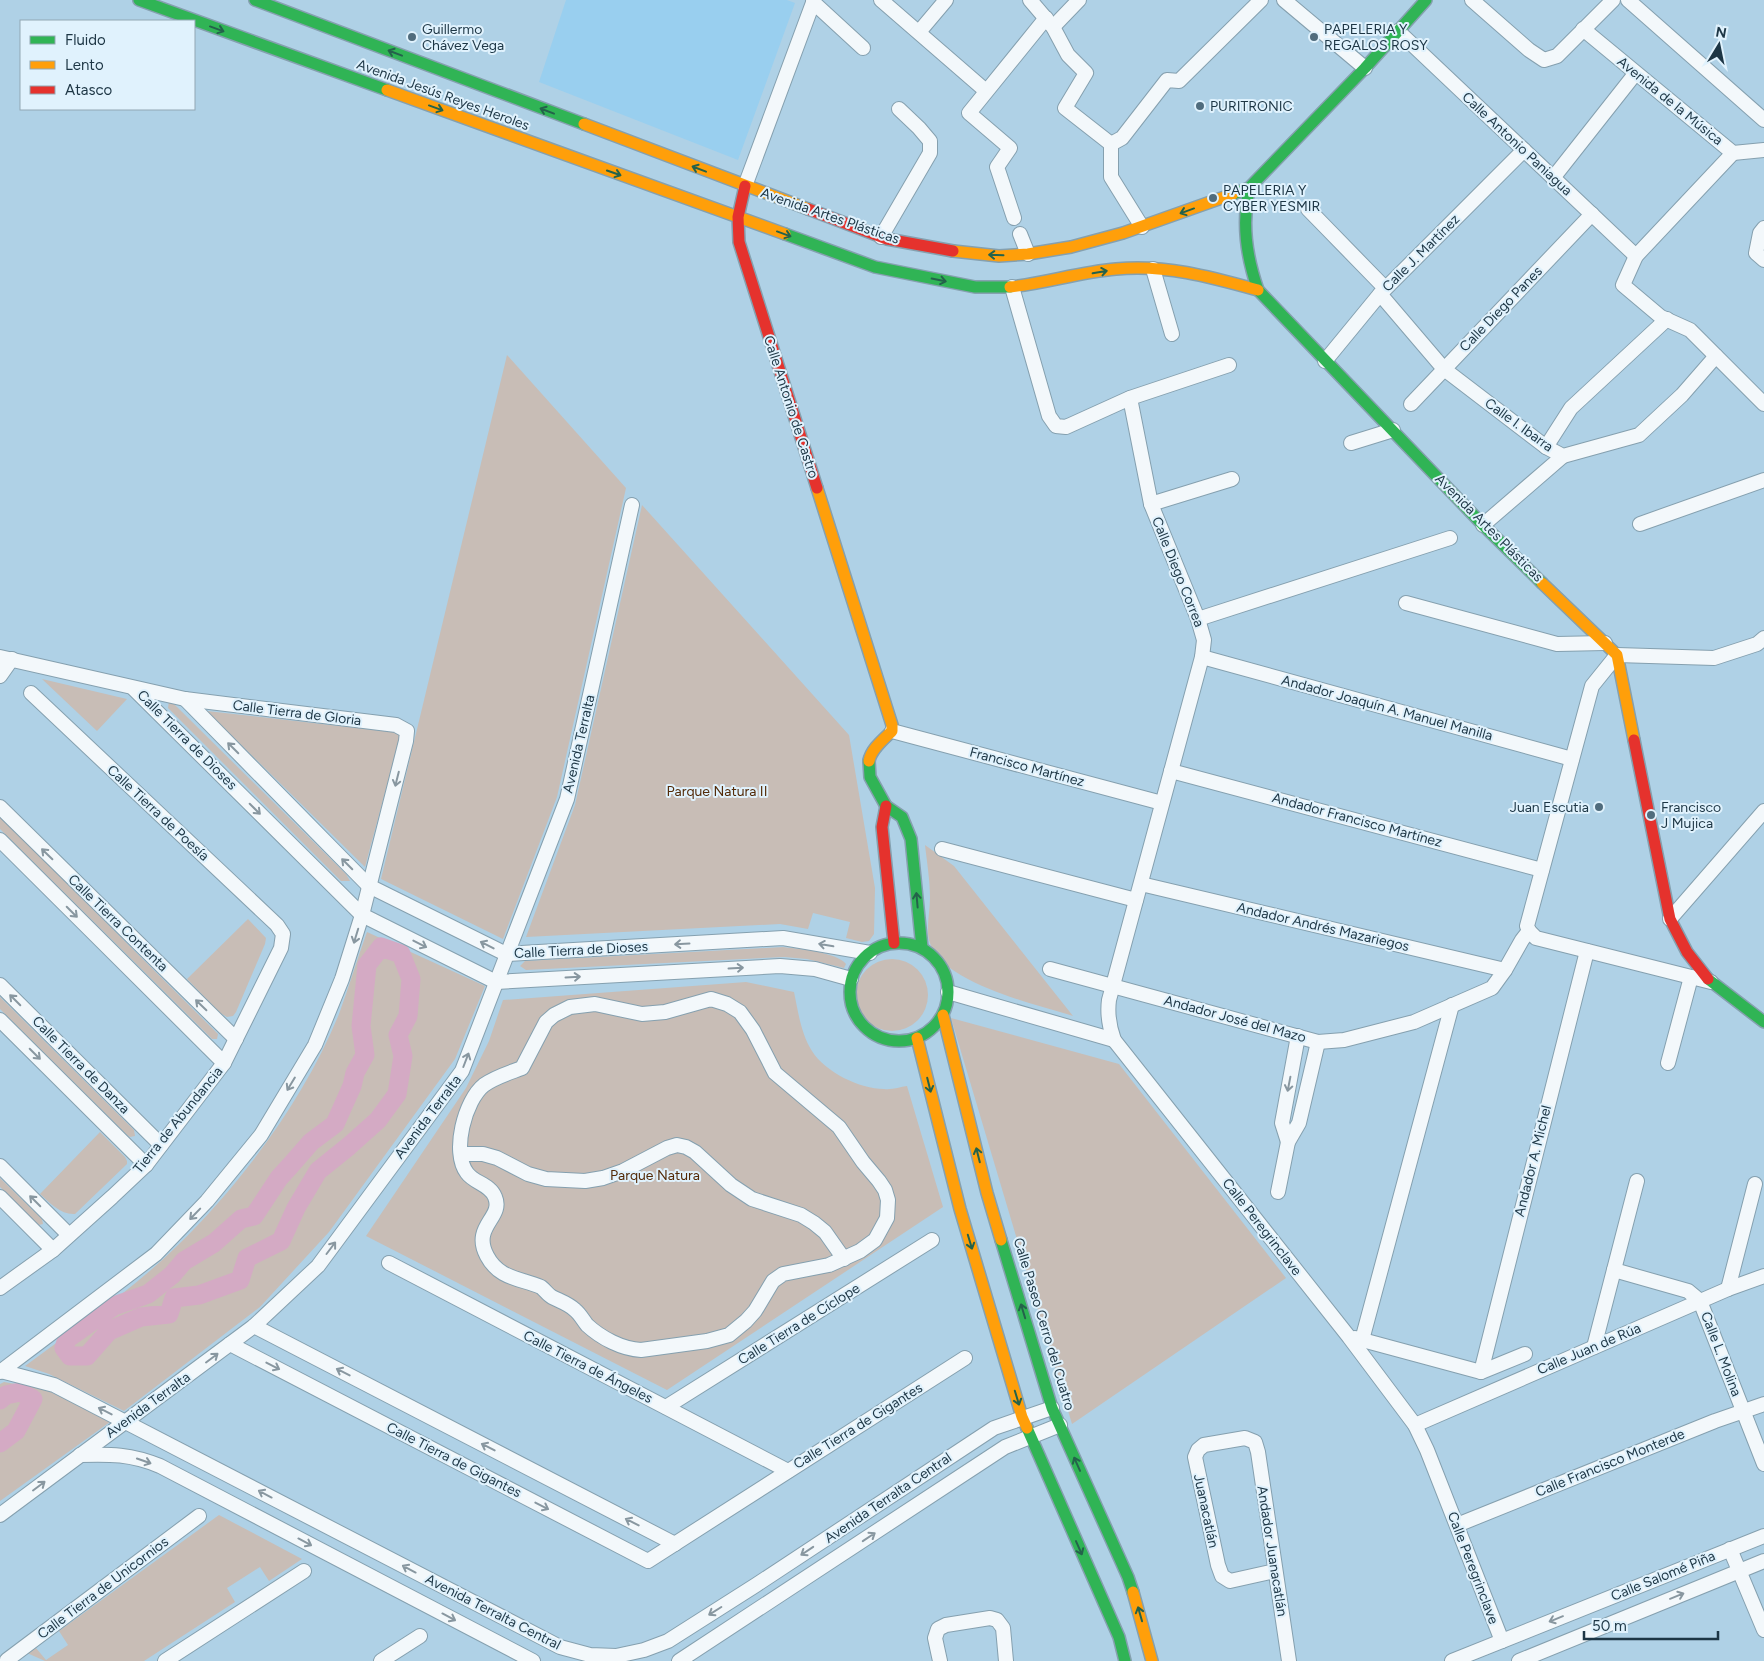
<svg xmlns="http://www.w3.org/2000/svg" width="1764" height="1661" viewBox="0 0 1764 1661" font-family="Figtree,sans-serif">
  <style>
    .built { fill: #99cfef }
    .green { fill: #c8bdb6 }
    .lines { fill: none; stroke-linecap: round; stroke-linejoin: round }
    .canal { stroke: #d4aac4; stroke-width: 19 }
    .street-casing { stroke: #85a0af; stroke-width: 16 }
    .fast-casing { stroke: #85a0af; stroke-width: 14 }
    .slow-casing { stroke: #85a0af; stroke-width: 14 }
    .jam-casing { stroke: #85a0af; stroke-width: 14 }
    .street { stroke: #f3f8fb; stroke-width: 14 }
    .fast { stroke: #30b455; stroke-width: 11 }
    .slow { stroke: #ff9f0a; stroke-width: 11 }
    .jam { stroke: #e5322d; stroke-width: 11 }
    .oneway { stroke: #24624b }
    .oneway2 { stroke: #8897a0 }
    .poi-dot { fill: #506c7d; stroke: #e0f2fd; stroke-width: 2 }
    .labels { text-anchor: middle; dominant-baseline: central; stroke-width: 4; stroke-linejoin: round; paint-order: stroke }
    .poi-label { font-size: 14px; fill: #1d3645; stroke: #e0f2fd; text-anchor: start }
    .street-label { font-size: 14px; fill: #1d3645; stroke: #e0f2fd }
    .park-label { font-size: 14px; fill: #532a07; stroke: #e0f2fd }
  </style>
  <rect width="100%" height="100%" fill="#afd1e6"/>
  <path class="built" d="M566 0H787L795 3 738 160 539 82Z"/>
  <g class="green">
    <path d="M507 355 626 488 557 797 503 939 381 879Z"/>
    <path d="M642 505 849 735 875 888 874 934 869 941 862 942 846 938 850 922 813 913 808 929 780 924 526 937 575 805Z"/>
    <path d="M42 679 127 699 97 731Z"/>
    <path d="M169 701 174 704 346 874 350 881H341L168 708Z"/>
    <path d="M207 711 401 733 365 867Z"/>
    <path d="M0 817 218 1034 217 1039H212L0 829Z"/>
    <path d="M925 845 954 866 1073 1016C1036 1004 939 983 929 940 926 927 930 912 930 898 930 880 927 863 925 845Z"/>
    <path d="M248 919 266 938 265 944 236 1012 233 1016 227 1017 220 1013 187 979Z"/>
    <path d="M367 932 485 986 455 1059 329 1232 260 1307 124 1411 49 1374 25 1366C76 1328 131 1291 177 1246 242 1183 305 1098 339 1014 349 987 357 959 367 932Z"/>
    <path d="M783 947C798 949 837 952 846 964L844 968 807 959 784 957 526 970 520 966 525 961Z"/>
    <circle cx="892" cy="995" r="36"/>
    <path d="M746 982 794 992C798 1011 801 1034 812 1051 825 1072 860 1089 884 1089 892 1090 900 1087 907 1086L943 1207 667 1390 366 1236 466 1088 489 1041 503 1000Z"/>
    <path d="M0 997 134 1130 135 1136 130 1137 127 1135 0 1009Z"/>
    <path d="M951 1018 1119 1064 1286 1278 1072 1424Z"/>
    <path d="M100 1132 125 1157 127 1161V1164L75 1214C61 1215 50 1203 40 1194Z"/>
    <path d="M0 1178 42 1219 43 1224 39 1225 36 1223 0 1187Z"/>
    <path d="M4 1382 45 1389 110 1422 0 1501V1384Z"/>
    <path d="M219 1515 302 1559 269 1581 260 1567 227 1588 235 1602 144 1661H45L27 1653 36 1648 46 1660 68 1645 59 1631Z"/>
  </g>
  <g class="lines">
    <g class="canal">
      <path d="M381 947 401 954 411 979 408 1016 398 1035 403 1056 397 1094 378 1120 349 1146 318 1171 296 1208 281 1241 247 1258 240 1280 199 1295 174 1298 169 1314 141 1317 109 1331 87 1356H70L64 1348 67 1339 114 1306 148 1294 172 1275 184 1261 214 1243 241 1219 254 1216 279 1178 290 1166 311 1142 335 1124 352 1086 355 1073 365 1055 361 1026 367 965Z"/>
      <path d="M0 1400 6 1395 20 1392 33 1399 16 1431 0 1443"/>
    </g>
    <defs>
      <g id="street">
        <path d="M881 0 986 91"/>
        <path d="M1030 0 1053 27 1068 55 1086 73 1065 108 1111 144"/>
        <path d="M1284 0 1365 68"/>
        <path d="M1472 0 1529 50 1544 60 1557 56 1613 0"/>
        <path d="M1628 0 1764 120"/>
        <path d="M813 2 863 48"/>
        <path d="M1053 27 1079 0"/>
        <path d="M1583 29 1733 153 1764 150"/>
        <path d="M1398 31 1636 256"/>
        <path d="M919 32 946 0"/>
        <path d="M1111 144 1122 138 1167 80 1179 81 1261 0"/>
        <path d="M1111 144V177L1142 227"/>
        <path d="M1733 153 1636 256 1623 285 1661 317 1690 330 1764 404"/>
        <path d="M1553 178 1635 74"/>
        <path d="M745 186 814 0"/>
        <path d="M1308 209 1385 288"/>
        <path d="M1014 218 997 167 1010 148 969 113 1046 18"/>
        <path d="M1764 228 1760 233 1756 253 1764 260"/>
        <path d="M1020 234 1028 254"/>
        <path d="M881 237 930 153V141L919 128 899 109"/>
        <path d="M1153 269 1172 334"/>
        <path d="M1012 287 1049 416 1056 426 1066 427 1130 398 1229 365"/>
        <path d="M1380 294 1444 369 1546 447 1563 456 1639 435 1682 395 1716 356"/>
        <path d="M1325 361 1380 294 1524 150"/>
        <path d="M1130 398 1151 504 1198 619 1204 640 1202 657 1109 1000C1107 1015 1109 1026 1114 1040L1349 1337 1415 1425 1427 1450 1502 1641"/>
        <path d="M1411 404 1592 214"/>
        <path d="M1351 443 1393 430"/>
        <path d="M1546 447 1571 408 1667 319"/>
        <path d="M1151 504 1232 479"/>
        <path d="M1640 524 1764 480"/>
        <path d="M1483 525 1563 456"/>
        <path d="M1406 603 1557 644 1605 643"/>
        <path d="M1198 619 1450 538"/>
        <path d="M0 657 185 699 396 725 407 731 406 741 362 915 342 979 315 1045 261 1135 207 1201 156 1254 0 1372"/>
        <path d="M1202 657 1572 759"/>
        <path d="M0 676 12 659"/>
        <path d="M134 689 362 915 496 982 780 966 815 969 851 979"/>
        <path d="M185 699 369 886 506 954 783 938 870 953"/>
        <path d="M892 731 1162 803"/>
        <path d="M1171 771 1542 870"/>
        <path d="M0 807 236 1039"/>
        <path d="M0 840 224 1063"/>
        <path d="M942 849 1136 900"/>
        <path d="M1141 884 1505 970"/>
        <path d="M1670 919 1764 811"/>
        <path d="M1529 931 1527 926 1592 686 1617 655 1714 658 1757 644 1764 638"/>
        <path d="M1529 931 1536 938 1711 982"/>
        <path d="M1050 969 1318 1042 1344 1040 1414 1022 1492 988 1505 970 1522 940 1529 931"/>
        <path d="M0 985 161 1145"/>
        <path d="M948 992 1114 1040"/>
        <path d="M711 999 727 1004 740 1012 753 1030 775 1073 839 1127 863 1162 879 1181 885 1190 888 1200 887 1218 875 1240 860 1251 829 1265 783 1274 773 1281 755 1311 746 1321 729 1335 707 1341 641 1350C622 1349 601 1338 587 1325 583 1320 580 1314 575 1310 569 1304 560 1301 552 1297 548 1295 545 1290 541 1287 520 1278 499 1279 487 1256 471 1226 504 1218 495 1197 490 1184 474 1183 467 1173 451 1152 465 1100 484 1085 495 1077 509 1073 522 1068L546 1022 554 1015 570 1007 595 1004 642 1014 665 1012Z"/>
        <path d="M0 1020 146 1165"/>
        <path d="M1668 1063 1691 977"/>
        <path d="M1288 1142 1282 1123 1298 1036"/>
        <path d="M461 1154H483L497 1158 528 1174 546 1179 585 1181 603 1178 623 1171 667 1148 677 1145 686 1147 695 1152 731 1185 752 1199 801 1215 814 1223 825 1232 844 1259"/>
        <path d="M0 1166 69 1235"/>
        <path d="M1278 1192 1288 1142 1299 1123 1318 1042"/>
        <path d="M0 1197 53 1250"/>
        <path d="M389 1263 788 1471"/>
        <path d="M1614 1270 1688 1291 1700 1301 1764 1464"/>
        <path d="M0 1288 53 1250 112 1197 146 1165 224 1063 281 948 283 934 277 925 31 693"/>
        <path d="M1728 1289 1755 1184"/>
        <path d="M254 1326 675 1544"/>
        <path d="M1355 1338 1481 1372 1525 1354"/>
        <path d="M1362 1340 1452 1005"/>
        <path d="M230 1344 648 1561 965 1358"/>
        <path d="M1594 1347 1637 1181"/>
        <path d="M1 1371 54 1385 560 1647 590 1655 616 1656 644 1650 668 1641 756 1585 994 1428 1052 1408"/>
        <path d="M1481 1372 1587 951"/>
        <path d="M666 1407 932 1240"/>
        <path d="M1415 1425 1728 1289 1764 1276"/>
        <path d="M80 1455C110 1454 131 1454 160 1466L533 1661"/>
        <path d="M0 1515 254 1326 318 1266 462 1071 567 799 632 505"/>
        <path d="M1457 1525 1715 1421 1764 1404"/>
        <path d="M1730 1549 1764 1630"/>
        <path d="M1275 1571 1230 1581 1222 1576 1218 1565 1195 1457 1198 1450 1204 1445 1245 1438 1255 1442 1258 1452 1289 1661"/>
        <path d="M7 1660 199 1516"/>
        <path d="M165 1661 304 1571"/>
        <path d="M381 1661 420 1636"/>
        <path d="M679 1661 1005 1447 1060 1425"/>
        <path d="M940 1661 935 1638 938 1629 946 1625 990 1618 997 1620 1003 1628 1006 1661"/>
        <path d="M1452 1661 1764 1536"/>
        <path d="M1519 1661 1764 1561"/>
      </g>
      <g id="fast">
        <path d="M139 0 387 90"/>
        <path d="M255 0 584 124"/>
        <path d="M1249 188C1242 224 1246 255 1258 290L1483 525 1542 583"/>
        <path d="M1233 194 1249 188 1365 68 1426 0"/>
        <path d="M785 234 875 267 975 287H1010"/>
        <path d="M869 761 870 777 886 806 902 817 911 839 922 948"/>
        <circle cx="899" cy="992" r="49"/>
        <path d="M1708 979 1764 1022"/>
        <path d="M1001 1240 1052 1408 1128 1577 1133 1592"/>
        <path d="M1027 1428 1119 1637 1125 1661"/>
      </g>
      <g id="slow">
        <path d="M387 90 785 234"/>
        <path d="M584 124 808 209"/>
        <path d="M953 251 999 256 1028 254 1071 247 1123 233 1233 194"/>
        <path d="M1010 287C1046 283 1080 272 1116 269 1165 264 1211 277 1258 290"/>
        <path d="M817 488 892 725V731C884 739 871 749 869 761"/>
        <path d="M1542 583 1617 655 1634 740"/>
        <path d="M943 1015 987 1193 1001 1240"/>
        <path d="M917 1038 960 1209 1022 1417 1027 1428"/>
        <path d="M1133 1592 1152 1661"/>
      </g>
      <g id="jam">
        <path d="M745 186 738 217 739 242 817 488"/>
        <path d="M808 209 887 239 953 251"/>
        <path d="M1634 740 1670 919 1687 952 1708 979"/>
        <path d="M886 806 882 827 894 943"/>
      </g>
    </defs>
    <use href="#street" class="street-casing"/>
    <use href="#fast" class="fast-casing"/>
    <use href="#slow" class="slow-casing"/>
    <use href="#jam" class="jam-casing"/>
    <use href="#street" class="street"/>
    <use href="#fast" class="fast"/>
    <use href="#slow" class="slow"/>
    <use href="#jam" class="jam"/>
  </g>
  <defs><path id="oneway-shaft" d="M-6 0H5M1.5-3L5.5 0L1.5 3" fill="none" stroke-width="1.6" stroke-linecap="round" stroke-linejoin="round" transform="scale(1.25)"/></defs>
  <g class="oneway">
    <use href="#oneway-shaft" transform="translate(217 29) rotate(20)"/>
    <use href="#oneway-shaft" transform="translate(395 53) rotate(-159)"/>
    <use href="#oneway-shaft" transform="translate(436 108) rotate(20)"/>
    <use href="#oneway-shaft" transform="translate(547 111) rotate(-159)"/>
    <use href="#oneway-shaft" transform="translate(699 169) rotate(-159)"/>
    <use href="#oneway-shaft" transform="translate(614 173) rotate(19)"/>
    <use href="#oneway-shaft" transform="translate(1187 211) rotate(160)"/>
    <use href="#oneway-shaft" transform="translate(784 234) rotate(20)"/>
    <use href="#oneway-shaft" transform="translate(996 255) rotate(-178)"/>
    <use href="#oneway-shaft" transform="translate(1100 272) rotate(-10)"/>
    <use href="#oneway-shaft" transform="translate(939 280) rotate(11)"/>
    <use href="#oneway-shaft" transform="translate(917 900) rotate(-95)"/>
    <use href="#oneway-shaft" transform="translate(929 1085) rotate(76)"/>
    <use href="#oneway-shaft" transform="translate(978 1155) rotate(-104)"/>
    <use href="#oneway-shaft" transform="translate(970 1242) rotate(73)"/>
    <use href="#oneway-shaft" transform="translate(1023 1311) rotate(-107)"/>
    <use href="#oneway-shaft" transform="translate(1017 1398) rotate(73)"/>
    <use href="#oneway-shaft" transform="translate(1077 1464) rotate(-114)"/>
    <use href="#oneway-shaft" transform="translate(1079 1548) rotate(66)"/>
    <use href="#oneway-shaft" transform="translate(1140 1614) rotate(-106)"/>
  </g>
  <g class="oneway2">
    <use href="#oneway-shaft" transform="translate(233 748) rotate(-135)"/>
    <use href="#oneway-shaft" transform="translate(397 779) rotate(104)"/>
    <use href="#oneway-shaft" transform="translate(255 809) rotate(45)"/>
    <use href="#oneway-shaft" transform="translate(47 854) rotate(-136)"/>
    <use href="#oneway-shaft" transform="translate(347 864) rotate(-135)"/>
    <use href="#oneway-shaft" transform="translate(72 912) rotate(45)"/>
    <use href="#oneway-shaft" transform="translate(356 936) rotate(107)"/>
    <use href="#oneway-shaft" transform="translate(420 944) rotate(27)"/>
    <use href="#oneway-shaft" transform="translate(682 944) rotate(177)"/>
    <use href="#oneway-shaft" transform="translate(487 945) rotate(-153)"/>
    <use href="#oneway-shaft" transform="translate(826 945) rotate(-170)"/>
    <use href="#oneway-shaft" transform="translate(736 968) rotate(-3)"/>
    <use href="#oneway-shaft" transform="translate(573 977) rotate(-3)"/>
    <use href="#oneway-shaft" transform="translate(15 1000) rotate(-135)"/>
    <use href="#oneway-shaft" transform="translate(201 1005) rotate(-136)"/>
    <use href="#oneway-shaft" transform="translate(35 1054) rotate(45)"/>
    <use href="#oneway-shaft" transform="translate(466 1060) rotate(-69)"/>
    <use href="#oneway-shaft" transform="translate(291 1084) rotate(121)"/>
    <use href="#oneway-shaft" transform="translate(1289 1084) rotate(101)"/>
    <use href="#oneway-shaft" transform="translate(35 1201) rotate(-135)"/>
    <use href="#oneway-shaft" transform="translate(195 1214) rotate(134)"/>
    <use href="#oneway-shaft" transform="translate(331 1248) rotate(-53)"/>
    <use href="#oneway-shaft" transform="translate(212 1358) rotate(-37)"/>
    <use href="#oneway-shaft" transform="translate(273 1366) rotate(27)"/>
    <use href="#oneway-shaft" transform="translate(343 1372) rotate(-153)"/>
    <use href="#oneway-shaft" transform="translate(105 1411) rotate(-153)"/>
    <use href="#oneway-shaft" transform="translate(488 1447) rotate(-153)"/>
    <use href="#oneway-shaft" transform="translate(144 1461) rotate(19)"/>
    <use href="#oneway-shaft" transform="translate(39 1486) rotate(-37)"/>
    <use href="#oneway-shaft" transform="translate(265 1494) rotate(-152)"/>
    <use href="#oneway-shaft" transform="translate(542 1506) rotate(27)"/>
    <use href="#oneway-shaft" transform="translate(632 1522) rotate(-153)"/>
    <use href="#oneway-shaft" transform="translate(869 1537) rotate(-34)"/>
    <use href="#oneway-shaft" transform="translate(305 1542) rotate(28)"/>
    <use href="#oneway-shaft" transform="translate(807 1551) rotate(146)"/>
    <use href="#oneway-shaft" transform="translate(409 1569) rotate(-152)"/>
    <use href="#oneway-shaft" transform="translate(1677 1596) rotate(-22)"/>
    <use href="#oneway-shaft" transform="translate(715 1611) rotate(148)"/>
    <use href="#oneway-shaft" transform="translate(449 1617) rotate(28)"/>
    <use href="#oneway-shaft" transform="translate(1556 1619) rotate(158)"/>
  </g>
  <g class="poi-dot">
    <circle cx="412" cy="37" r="5"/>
    <circle cx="1314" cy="37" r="5"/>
    <circle cx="1200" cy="106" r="5"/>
    <circle cx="1213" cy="198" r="5"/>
    <circle cx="1599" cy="807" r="5"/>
    <circle cx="1651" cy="815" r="5"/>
  </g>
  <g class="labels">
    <g class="poi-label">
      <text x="422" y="29">Guillermo<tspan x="422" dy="16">Chávez Vega</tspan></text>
      <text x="1324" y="29">PAPELERIA Y<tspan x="1324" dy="16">REGALOS ROSY</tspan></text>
      <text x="1210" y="106">PURITRONIC</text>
      <text x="1223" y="190">PAPELERIA Y<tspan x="1223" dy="16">CYBER YESMIR</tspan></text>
      <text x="1589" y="807" text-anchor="end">Juan Escutia</text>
      <text x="1661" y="807">Francisco<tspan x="1661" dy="16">J Mujica</tspan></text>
    </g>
    <g class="street-label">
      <text transform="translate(443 95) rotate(20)">Avenida Jesús Reyes Heroles</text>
      <text transform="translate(1670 101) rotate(39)">Avenida de la Música</text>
      <text transform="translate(1517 144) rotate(43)">Calle Antonio Paniagua</text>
      <text transform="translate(830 216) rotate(19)">Avenida Artes Plásticas</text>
      <text transform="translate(1421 253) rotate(-45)">Calle J. Martínez</text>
      <text transform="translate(1501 309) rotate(-46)">Calle Diego Panes</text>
      <text transform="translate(791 407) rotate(72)">Calle Antonio de Castro</text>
      <text transform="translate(1519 425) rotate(36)">Calle I. Ibarra</text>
      <text transform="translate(1489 528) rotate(45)">Avenida Artes Plásticas</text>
      <text transform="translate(1178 572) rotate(68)">Calle Diego Correa</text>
      <text transform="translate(1387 708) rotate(15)">Andador Joaquín A. Manuel Manilla</text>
      <text transform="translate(297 713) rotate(7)">Calle Tierra de Gloria</text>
      <text transform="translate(187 740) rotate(45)">Calle Tierra de Dioses</text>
      <text transform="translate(579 744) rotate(-77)">Avenida Terralta</text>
      <text transform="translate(1027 767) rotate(15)">Francisco Martínez</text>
      <text transform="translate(158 813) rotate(43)">Calle Tierra de Poesía</text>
      <text transform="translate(1357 820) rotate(15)">Andador Francisco Martínez</text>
      <text transform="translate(118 923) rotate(44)">Calle Tierra Contenta</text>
      <text transform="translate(1323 927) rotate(13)">Andador Andrés Mazariegos</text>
      <text transform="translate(581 950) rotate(-3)">Calle Tierra de Dioses</text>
      <text transform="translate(1235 1019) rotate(15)">Andador José del Mazo</text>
      <text transform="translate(81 1065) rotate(45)">Calle Tierra de Danza</text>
      <text transform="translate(428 1117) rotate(-53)">Avenida Terralta</text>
      <text transform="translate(178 1120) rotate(-51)">Tierra de Abundancia</text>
      <text transform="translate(1533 1161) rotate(-76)">Andador A. Michel</text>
      <text transform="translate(1262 1227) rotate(52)">Calle Peregrinclave</text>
      <text transform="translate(799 1324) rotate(-32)">Calle Tierra de Cíclope</text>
      <text transform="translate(1044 1324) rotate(73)">Calle Paseo Cerro del Cuatro</text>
      <text transform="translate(1589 1349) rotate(-23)">Calle Juan de Rúa</text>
      <text transform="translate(1721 1354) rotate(69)">Calle L. Molina</text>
      <text transform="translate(588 1367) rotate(27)">Calle Tierra de Ángeles</text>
      <text transform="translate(148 1405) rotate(-36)">Avenida Terralta</text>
      <text transform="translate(858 1426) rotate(-32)">Calle Tierra de Gigantes</text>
      <text transform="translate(454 1460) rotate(27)">Calle Tierra de Gigantes</text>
      <text transform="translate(1610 1463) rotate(-22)">Calle Francisco Monterde</text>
      <text transform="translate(888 1498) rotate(-34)">Avenida Terralta Central</text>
      <text transform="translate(1206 1511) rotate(78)">Juanacatlán</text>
      <text transform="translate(1272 1551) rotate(81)">Andador Juanacatlán</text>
      <text transform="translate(1473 1568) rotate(69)">Calle Peregrinclave</text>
      <text transform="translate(1663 1576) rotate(-22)">Calle Salomé Piña</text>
      <text transform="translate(103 1588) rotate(-37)">Calle Tierra de Unicornios</text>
      <text transform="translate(493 1612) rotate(27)">Avenida Terralta Central</text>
    </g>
    <g class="park-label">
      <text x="717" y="791">Parque Natura II</text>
      <text x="655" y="1175">Parque Natura</text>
    </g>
  </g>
  <rect x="20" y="20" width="175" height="90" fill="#e0f2fd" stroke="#92a7b3"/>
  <rect x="30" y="36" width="25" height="8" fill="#30b455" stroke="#92a7b3"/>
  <text x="65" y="45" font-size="15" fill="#1d3645">Fluido</text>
  <rect x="30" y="61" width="25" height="8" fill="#ff9f0a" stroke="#92a7b3"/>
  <text x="65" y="70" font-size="15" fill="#1d3645">Lento</text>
  <rect x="30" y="86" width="25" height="8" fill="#e5322d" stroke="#92a7b3"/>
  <text x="65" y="95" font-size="15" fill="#1d3645">Atasco</text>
  <g transform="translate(1719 45) rotate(10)" stroke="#e0f2fd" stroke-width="4" paint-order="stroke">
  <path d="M0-4L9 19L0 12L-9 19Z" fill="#1d3645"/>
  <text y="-8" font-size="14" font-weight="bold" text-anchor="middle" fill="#1d3645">N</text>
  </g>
  <path d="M1584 1631v8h134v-8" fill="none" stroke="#1d3645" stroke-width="2.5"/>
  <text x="1592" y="1631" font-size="15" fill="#1d3645" stroke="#e0f2fd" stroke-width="4" paint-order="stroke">50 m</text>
</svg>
